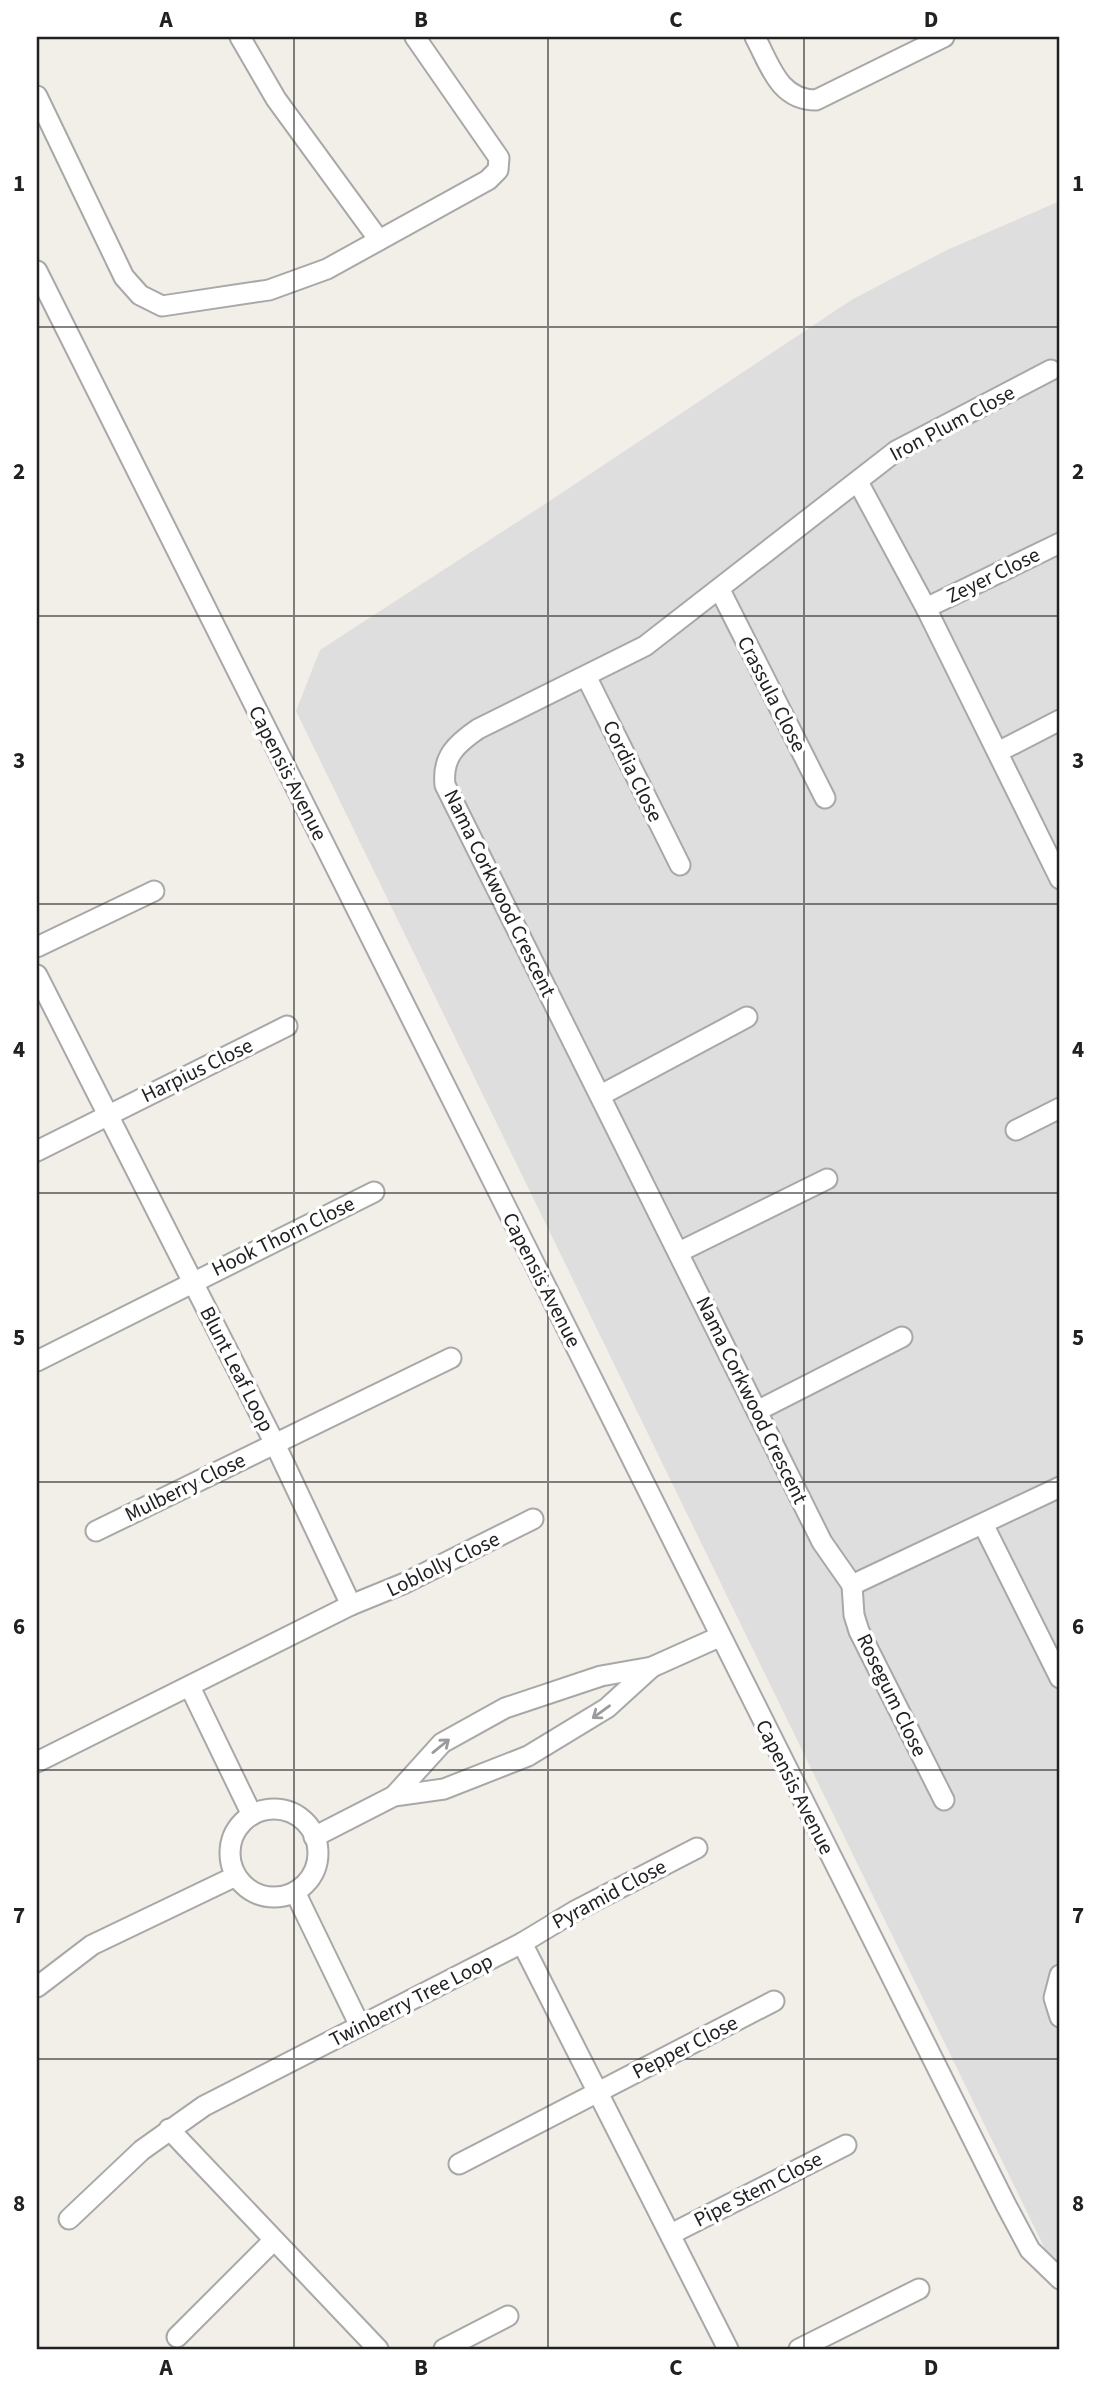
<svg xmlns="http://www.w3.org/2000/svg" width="1097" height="2386" viewBox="0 0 1097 2386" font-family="'Source Sans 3',sans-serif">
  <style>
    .residential { fill: #dfdede }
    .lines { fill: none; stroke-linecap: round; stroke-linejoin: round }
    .minor-casing { stroke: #a8a8a8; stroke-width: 23 }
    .minor { stroke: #fff; stroke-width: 19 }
    .oneway { stroke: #9b9b9b }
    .grid { fill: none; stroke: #212121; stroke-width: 2; stroke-opacity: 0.55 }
    .labels { text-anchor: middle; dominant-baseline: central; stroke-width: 7; stroke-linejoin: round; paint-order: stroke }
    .street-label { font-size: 21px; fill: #212121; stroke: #fff }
    .neatline { fill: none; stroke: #212121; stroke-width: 2.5 }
    .grid-label { font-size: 23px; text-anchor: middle; font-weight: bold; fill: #212121 }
  </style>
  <rect width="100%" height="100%" fill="#f2eee8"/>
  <path class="residential" d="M1060 201V2263L1046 2251 296 711 320 650 539 508 853 299 947 250Z"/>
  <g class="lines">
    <defs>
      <g id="minor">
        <path d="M240 37 276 99 379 240"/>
        <path d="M755 37C770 65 779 100 816 100L944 37"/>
        <path d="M37 96 124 277 140 295 162 306 269 290 327 269 488 180 498 170 499 158 415 37"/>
        <path d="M37 271 1006 2205 1030 2250 1060 2279"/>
        <path d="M858 482 926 608 1060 879"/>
        <path d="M720 590 825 798"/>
        <path d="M926 608 1060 543"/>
        <path d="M586 676 680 865"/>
        <path d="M998 752 1060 720"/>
        <path d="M37 947 154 891"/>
        <path d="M37 975 275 1444 351 1605"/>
        <path d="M601 1095 747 1017"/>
        <path d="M1016 1130 1060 1108"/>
        <path d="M37 1151 287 1026"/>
        <path d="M679 1252 827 1179"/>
        <path d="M37 1361 374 1192"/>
        <path d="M757 1411 902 1337"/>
        <path d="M983 1524 1060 1678"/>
        <path d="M96 1531 451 1358"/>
        <path d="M852 1585 822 1542 445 785C442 757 456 744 478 729L645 646 896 451 1051 370"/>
        <path d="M852 1585 854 1615 859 1631 944 1800"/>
        <path d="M852 1585 1060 1487"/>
        <path d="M190 1687 252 1815"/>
        <path d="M37 1762 351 1605 405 1583 533 1519"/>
        <path d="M394 1796 442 1743 505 1708 601 1676 652 1667 719 1637"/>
        <circle cx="274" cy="1853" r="44"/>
        <path d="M314 1837 394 1796 444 1789 528 1756 607 1708 652 1667"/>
        <path d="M295 1892 360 2026"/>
        <path d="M522 1943 728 2349"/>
        <path d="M1060 1975 1054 1998 1060 2017"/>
        <path d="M37 1987 92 1945 236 1876"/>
        <path d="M169 2129 378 2349"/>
        <path d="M459 2164 774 2001"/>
        <path d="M69 2219 142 2150 204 2106 522 1943 575 1911 697 1848"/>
        <path d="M671 2234 846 2145"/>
        <path d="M177 2337 273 2241"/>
        <path d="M444 2349 508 2316"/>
        <path d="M799 2349 919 2289"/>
      </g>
    </defs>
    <use href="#minor" class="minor-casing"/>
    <use href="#minor" class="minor"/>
  </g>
  <defs><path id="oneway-shaft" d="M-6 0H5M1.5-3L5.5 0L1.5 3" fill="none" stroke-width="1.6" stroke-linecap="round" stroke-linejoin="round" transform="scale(1.75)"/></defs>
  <g class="oneway">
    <use href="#oneway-shaft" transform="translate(601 1712) rotate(144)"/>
    <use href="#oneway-shaft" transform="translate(441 1746) rotate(-39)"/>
  </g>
  <path class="grid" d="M294 37V2349M548 37V2349M804 37V2349M37 327H1060M37 616H1060M37 904H1060M37 1193H1060M37 1482H1060M37 1770H1060M37 2059H1060"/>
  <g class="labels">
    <g class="street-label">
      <text transform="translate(952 423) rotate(-28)">Iron Plum Close</text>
      <text transform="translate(993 575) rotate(-26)">Zeyer Close</text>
      <text transform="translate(772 694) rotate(63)">Crassula Close</text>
      <text transform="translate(633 771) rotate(64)">Cordia Close</text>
      <text transform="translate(288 773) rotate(63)">Capensis Avenue</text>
      <text transform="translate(500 893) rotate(64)">Nama Corkwood Crescent</text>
      <text transform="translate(197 1070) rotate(-26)">Harpius Close</text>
      <text transform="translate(283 1236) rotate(-26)">Hook Thorn Close</text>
      <text transform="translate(542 1280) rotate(63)">Capensis Avenue</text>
      <text transform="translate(237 1369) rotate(63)">Blunt Leaf Loop</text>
      <text transform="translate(752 1400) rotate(64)">Nama Corkwood Crescent</text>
      <text transform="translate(185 1487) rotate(-26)">Mulberry Close</text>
      <text transform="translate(443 1564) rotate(-26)">Loblolly Close</text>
      <text transform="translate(892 1695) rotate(64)">Rosegum Close</text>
      <text transform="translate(795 1787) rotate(63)">Capensis Avenue</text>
      <text transform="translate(609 1894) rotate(-28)">Pyramid Close</text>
      <text transform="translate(411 2000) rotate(-27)">Twinberry Tree Loop</text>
      <text transform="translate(685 2047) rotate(-27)">Pepper Close</text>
      <text transform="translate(758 2189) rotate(-27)">Pipe Stem Close</text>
    </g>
  </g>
  <rect width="1097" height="2386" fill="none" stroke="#ffffff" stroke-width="77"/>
  <rect x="38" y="38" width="1020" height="2310" class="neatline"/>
  <g class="grid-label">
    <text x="166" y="27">A</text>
    <text x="421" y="27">B</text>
    <text x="676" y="27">C</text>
    <text x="931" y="27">D</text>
    <text x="19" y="191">1</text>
    <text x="1078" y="191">1</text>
    <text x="19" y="479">2</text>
    <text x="1078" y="479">2</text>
    <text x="19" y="768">3</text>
    <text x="1078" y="768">3</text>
    <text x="19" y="1057">4</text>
    <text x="1078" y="1057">4</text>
    <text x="19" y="1345">5</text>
    <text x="1078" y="1345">5</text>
    <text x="19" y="1634">6</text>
    <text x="1078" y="1634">6</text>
    <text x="19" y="1923">7</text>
    <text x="1078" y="1923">7</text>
    <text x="19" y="2211">8</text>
    <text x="1078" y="2211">8</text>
    <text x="166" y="2375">A</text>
    <text x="421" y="2375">B</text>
    <text x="676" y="2375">C</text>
    <text x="931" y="2375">D</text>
  </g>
</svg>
